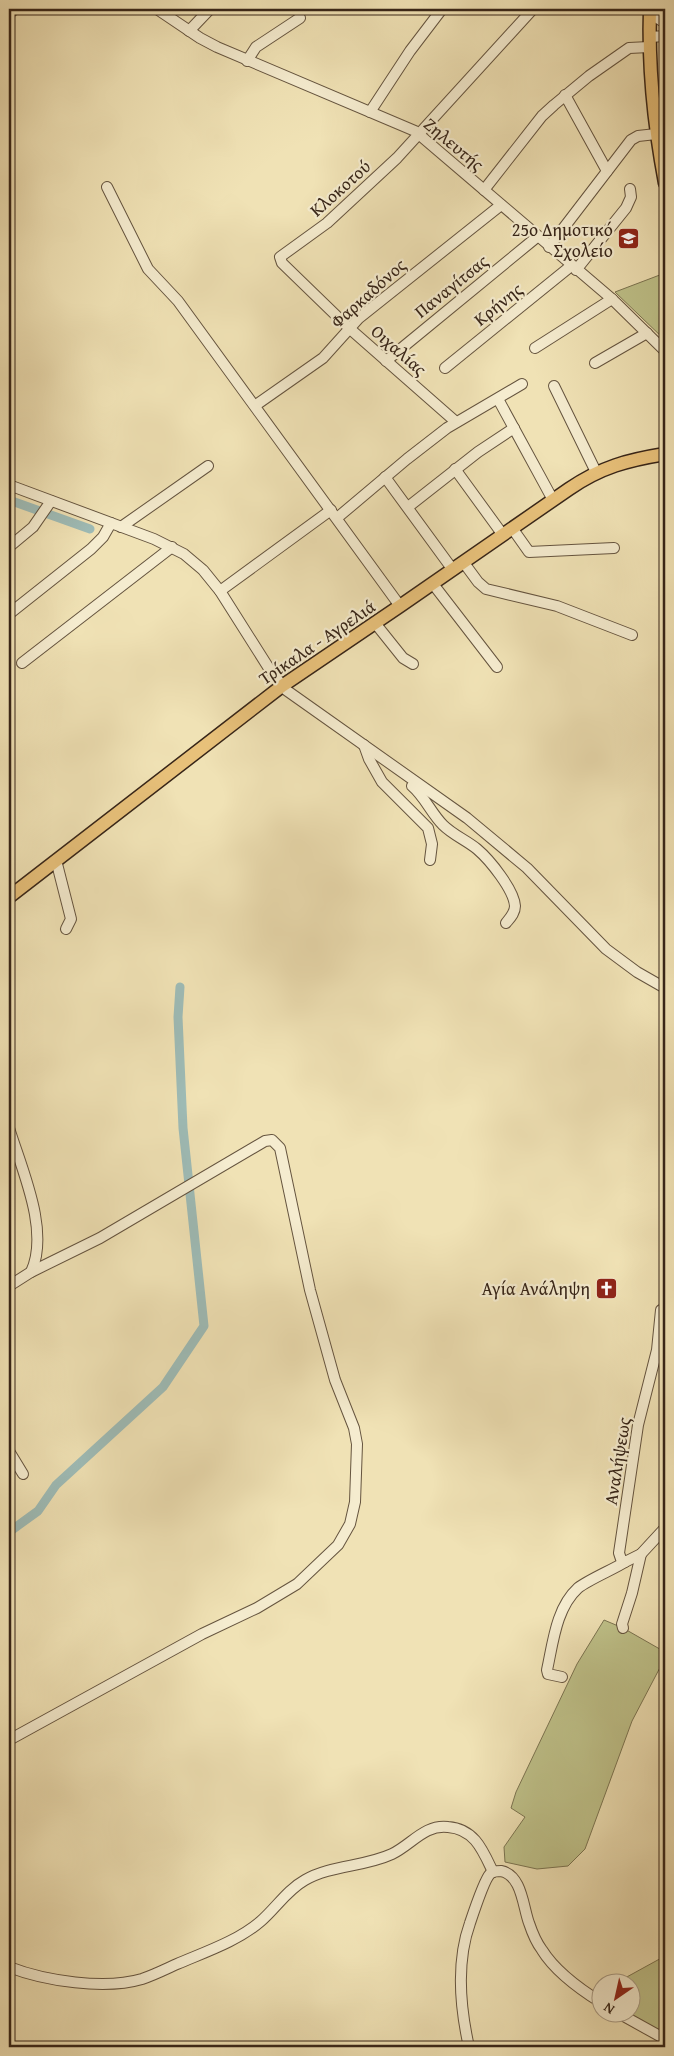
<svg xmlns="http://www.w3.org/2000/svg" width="674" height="2056" viewBox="0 0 674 2056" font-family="'Gentium Book Plus',serif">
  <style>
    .green { fill: #bfc28a; stroke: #7b7451 }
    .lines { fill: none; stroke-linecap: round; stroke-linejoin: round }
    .canal { stroke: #9ebcb7; stroke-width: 9 }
    .minor-casing { stroke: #65543f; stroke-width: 12 }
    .major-casing { stroke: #372518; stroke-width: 15 }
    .minor { stroke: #f5eccf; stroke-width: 10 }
    .major { stroke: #e8c17a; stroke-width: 12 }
    .labels { text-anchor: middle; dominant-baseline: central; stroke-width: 4.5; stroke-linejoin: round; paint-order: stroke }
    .street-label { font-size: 18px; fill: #372518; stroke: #f5eccf }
    .poi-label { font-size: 18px; fill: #372518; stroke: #f5eccf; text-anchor: end }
  </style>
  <rect width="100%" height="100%" fill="#f0e2b5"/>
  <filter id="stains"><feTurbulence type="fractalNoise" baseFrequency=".004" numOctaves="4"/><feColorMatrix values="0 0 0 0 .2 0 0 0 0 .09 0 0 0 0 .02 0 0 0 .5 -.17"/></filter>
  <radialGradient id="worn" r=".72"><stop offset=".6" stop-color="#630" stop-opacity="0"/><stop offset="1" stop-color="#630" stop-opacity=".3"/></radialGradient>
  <g class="green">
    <path d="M665 273V340L615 292Z"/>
    <path d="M604 1620 623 1628 665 1652V1658L632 1721 585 1849 568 1866 537 1869 505 1862 504 1847 525 1817 511 1808 516 1792 577 1664Z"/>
    <path d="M665 1956V2033L628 2014H632V1984H614Z"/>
  </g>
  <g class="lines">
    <g class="canal">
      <path d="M9 500 90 529"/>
      <path d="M9 1532 38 1511 56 1485 163 1387 204 1326 183 1128 178 1017 180 987"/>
    </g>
    <defs>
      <g id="minor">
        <path d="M157 9 200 38 217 47 415 131 612 299 665 351"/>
        <path d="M650 13 665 23"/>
        <path d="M9 14 15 9"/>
        <path d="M189 31 210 9"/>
        <path d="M650 37 665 36"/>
        <path d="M247 61 256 47 300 18"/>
        <path d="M565 95 607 171"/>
        <path d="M370 112 410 51 442 9"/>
        <path d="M107 187 148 269 178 301 400 606"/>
        <path d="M484 190 542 116 554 105 589 76 629 48 649 47"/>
        <path d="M549 247 631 140 638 136 656 134"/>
        <path d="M576 270 626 208 631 197 630 189"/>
        <path d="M535 348 612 299"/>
        <path d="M386 361 537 237"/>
        <path d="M595 363 647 333"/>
        <path d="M445 368 571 266"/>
        <path d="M554 386 596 472"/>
        <path d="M498 399 553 500"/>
        <path d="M256 405 323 358 359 318 501 205"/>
        <path d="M456 422 349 328 282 263 280 257 327 223 397 158 533 9"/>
        <path d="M455 469 503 535"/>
        <path d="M385 477 453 570"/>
        <path d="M9 485 154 539 184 554 203 570 220 591 270 670 286 690 467 818 527 868 606 949 637 972 665 988"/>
        <path d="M408 507 478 452 514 428"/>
        <path d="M337 518 407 459 447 428 522 384"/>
        <path d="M121 527 208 466"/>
        <path d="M512 528 529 552 614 548"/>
        <path d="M9 547 33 527 51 501"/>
        <path d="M464 563 478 582 486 589 557 606 632 635"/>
        <path d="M433 584 497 667"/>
        <path d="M220 591 331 510"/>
        <path d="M9 614 91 549 103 537 111 523"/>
        <path d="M375 623 403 658 413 664"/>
        <path d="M22 663 172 547"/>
        <path d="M364 745 369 759 382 782 428 828 432 844 430 860"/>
        <path d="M412 786C425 797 431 813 443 825 453 835 466 840 477 849 490 860 514 890 515 906 515 913 510 918 506 923"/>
        <path d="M56 860 71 919 66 929"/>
        <path d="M9 1128C22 1170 50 1231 31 1272"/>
        <path d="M9 1286 31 1272 100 1238 265 1141 272 1140 280 1148 310 1290 335 1380 354 1428 357 1444 355 1502 350 1524 338 1545 297 1584 257 1608 202 1634 9 1740"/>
        <path d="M661 1310 657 1350 638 1425 619 1553 621 1559 625 1562 641 1554 665 1528"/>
        <path d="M9 1451 23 1474"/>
        <path d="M623 1628 622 1624 632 1593 641 1554"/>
        <path d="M562 1677 548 1674 547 1670C553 1643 556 1608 578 1588 588 1580 614 1569 625 1562"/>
        <path d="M9 1967C45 1981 105 1990 142 1979 154 1975 166 1969 177 1964 205 1952 238 1941 261 1921 276 1908 287 1890 305 1880 331 1865 364 1867 392 1854 411 1845 425 1824 448 1827 475 1829 483 1851 493 1872"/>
        <path d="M620 2014 665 2039"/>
        <path d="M469 2047C460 2007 456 1962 470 1923 473 1914 485 1879 490 1874 493 1871 498 1871 501 1871 522 1875 523 1907 529 1923 532 1932 536 1942 542 1950 555 1971 581 1990 602 2003"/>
      </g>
      <g id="major">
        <path d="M650 9C648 68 654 125 665 183"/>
        <path d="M9 897 282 686 400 606 569 489C601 467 628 460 665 454"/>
      </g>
    </defs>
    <use href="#minor" class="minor-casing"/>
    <use href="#major" class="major-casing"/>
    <use href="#minor" class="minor"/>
    <use href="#major" class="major"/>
  </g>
  <defs>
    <symbol id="school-square" viewBox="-11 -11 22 22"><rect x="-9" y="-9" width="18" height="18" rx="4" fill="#8f2418" stroke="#f5eccf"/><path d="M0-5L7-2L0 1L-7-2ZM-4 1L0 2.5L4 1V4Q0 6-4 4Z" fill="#fff"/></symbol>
    <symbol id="church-square" viewBox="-11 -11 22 22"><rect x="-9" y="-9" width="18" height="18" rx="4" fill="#8f2418" stroke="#f5eccf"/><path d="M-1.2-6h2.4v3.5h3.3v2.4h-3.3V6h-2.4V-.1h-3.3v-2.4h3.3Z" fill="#fff"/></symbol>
  </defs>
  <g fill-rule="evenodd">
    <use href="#school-square" x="616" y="226" width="25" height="25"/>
    <use href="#church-square" x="594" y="1276" width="25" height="25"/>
  </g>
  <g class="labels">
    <g class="street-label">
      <text transform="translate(454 144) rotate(40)">Ζηλευτής</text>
      <text transform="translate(340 188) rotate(-42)">Κλοκοτού</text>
      <text transform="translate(451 286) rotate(-39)">Παναγίτσας</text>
      <text transform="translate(368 293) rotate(-42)">Φαρκαδόνος</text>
      <text transform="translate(498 304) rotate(-39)">Κρήνης</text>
      <text transform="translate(399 350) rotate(41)">Οιχαλίας</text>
      <text transform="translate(317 642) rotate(-34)">Τρίκαλα - Αγρελιά</text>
      <text transform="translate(617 1461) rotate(-81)">Αναλήψεως</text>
    </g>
    <g class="poi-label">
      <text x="613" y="229">25ο Δημοτικό<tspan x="613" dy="21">Σχολείο</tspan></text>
      <text x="590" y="1288">Αγία Ανάληψη</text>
    </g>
  </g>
  <rect width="674" height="2056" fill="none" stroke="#f0e2b5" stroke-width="30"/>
  <rect x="10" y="10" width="654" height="2036" fill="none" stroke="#372518" stroke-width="2.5"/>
  <rect x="15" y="15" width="644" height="2026" fill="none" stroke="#372518"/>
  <g transform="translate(616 1998) rotate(214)"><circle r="24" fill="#f5eccf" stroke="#a99c86"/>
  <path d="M0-4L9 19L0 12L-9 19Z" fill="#8f2418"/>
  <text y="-8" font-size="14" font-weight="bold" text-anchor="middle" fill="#372518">N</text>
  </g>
  <rect width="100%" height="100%" filter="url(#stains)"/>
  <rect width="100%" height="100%" fill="url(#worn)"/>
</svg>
